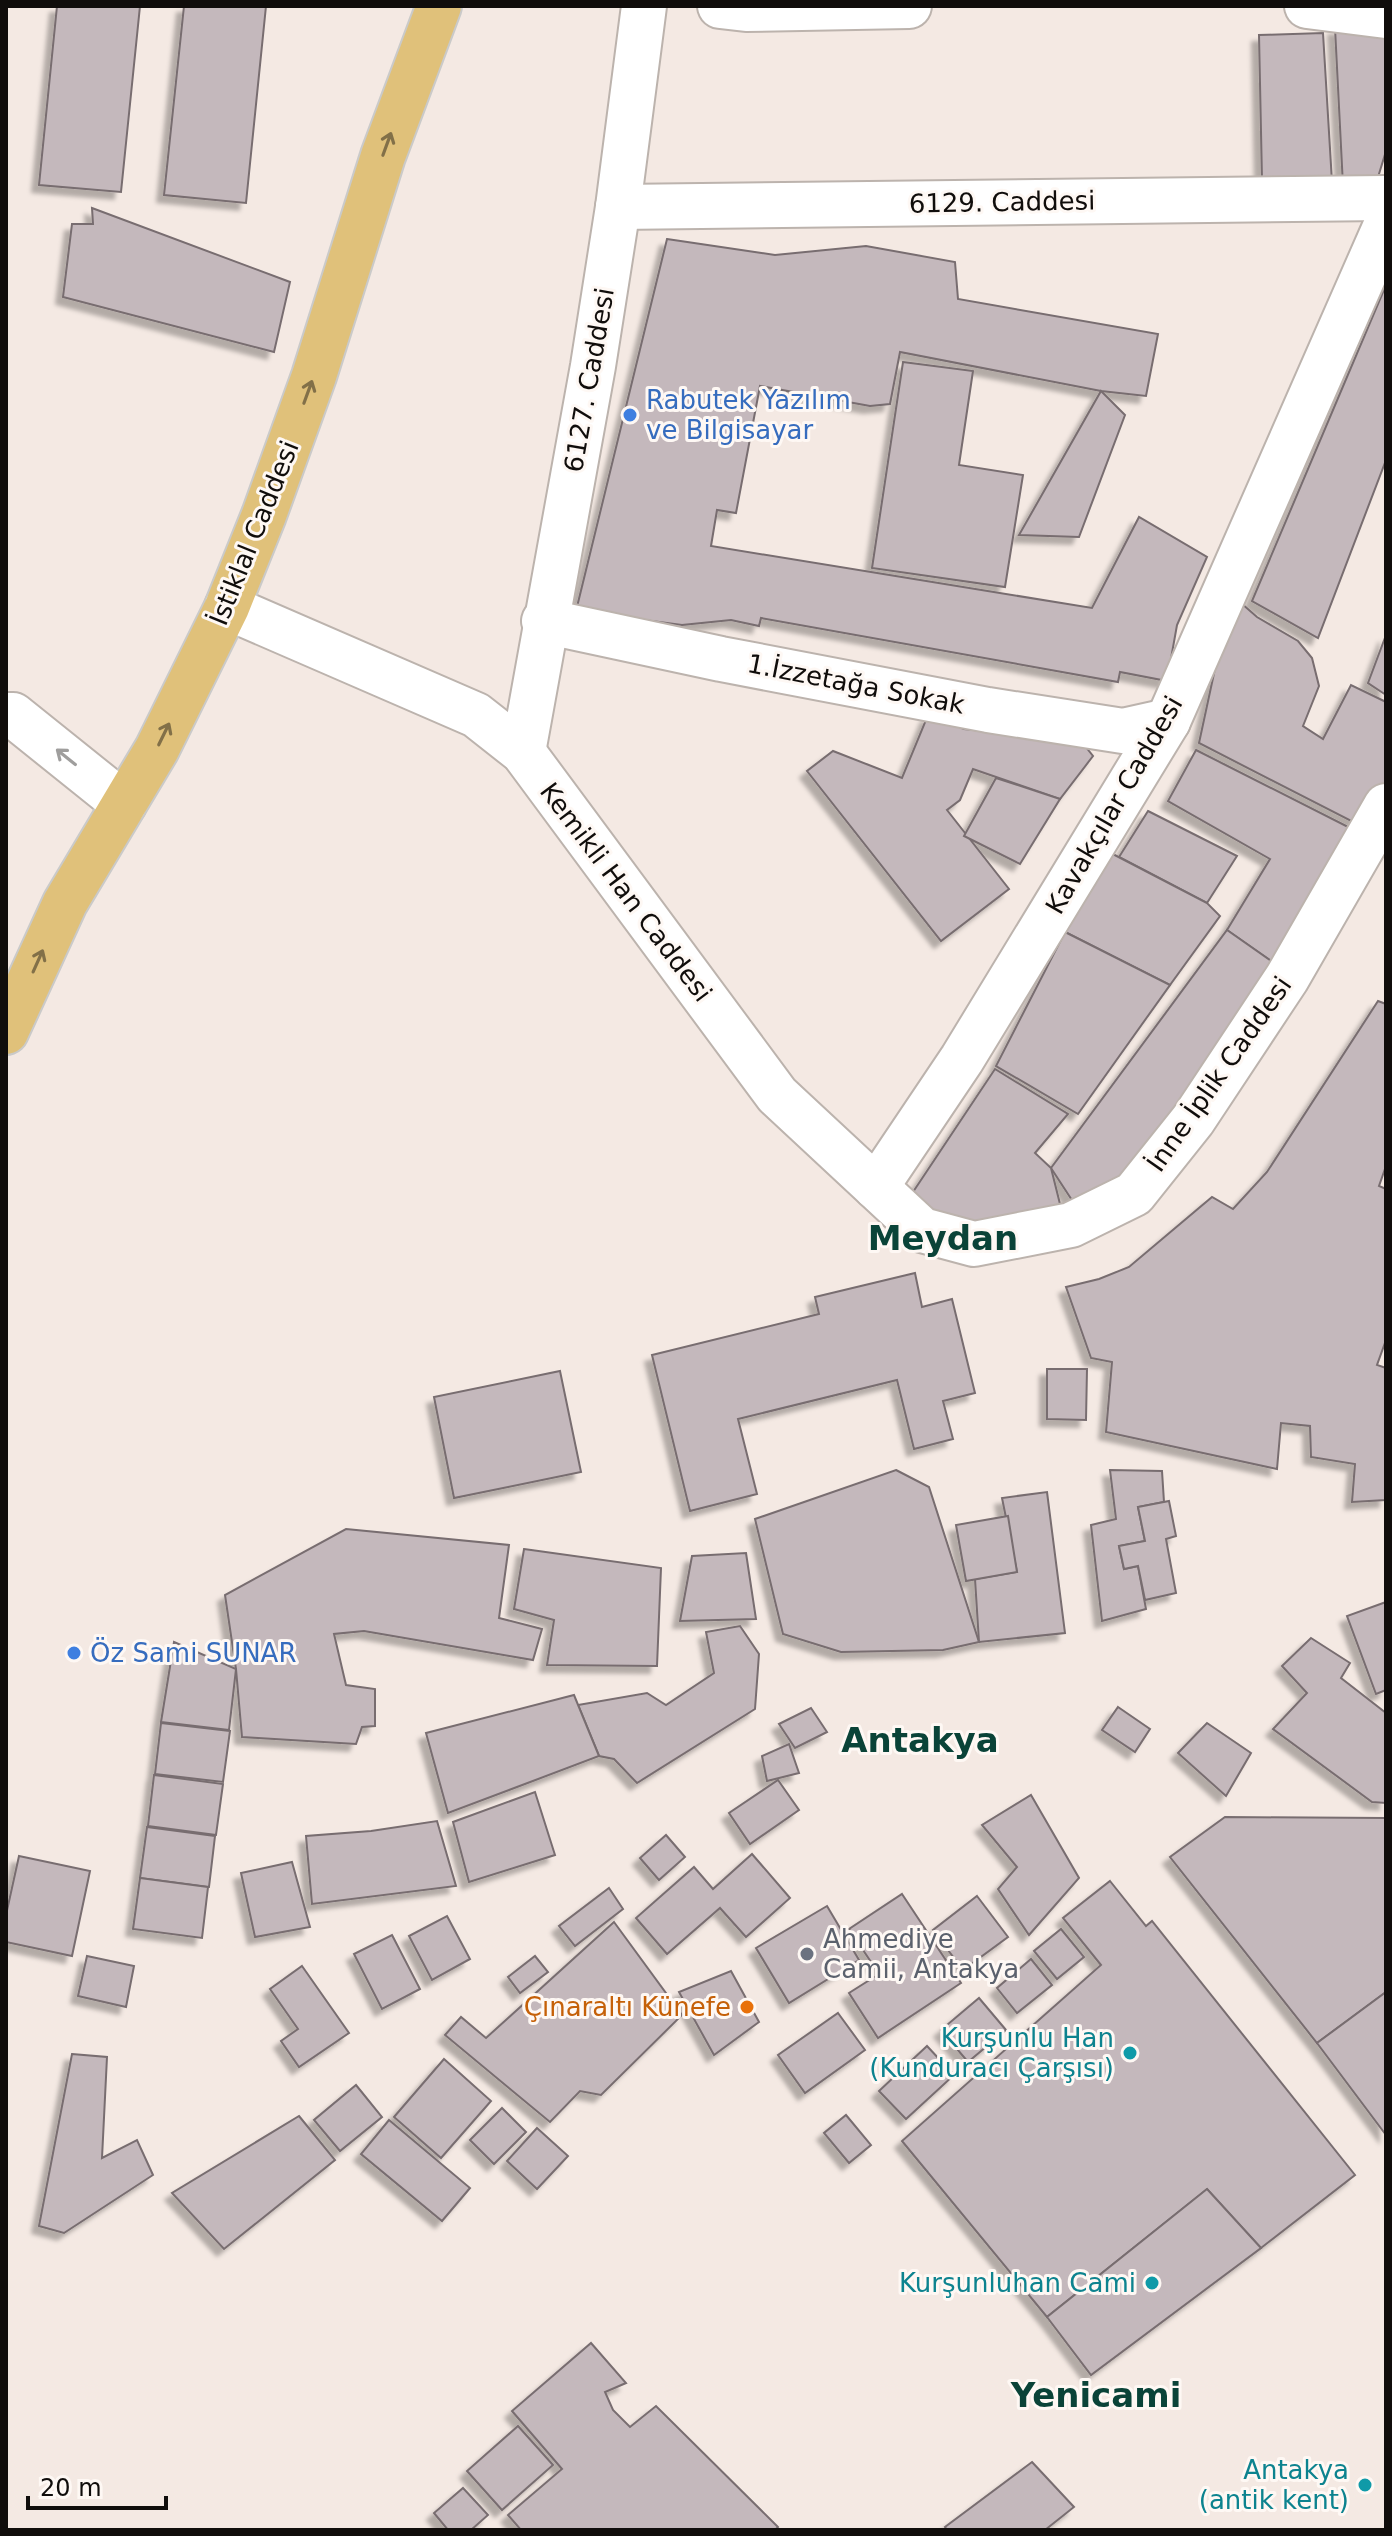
<svg xmlns="http://www.w3.org/2000/svg" width="1392" height="2536" viewBox="0 0 1392 2536" font-family="'DejaVu Sans',sans-serif">
  <style>
    .building { fill: #c4b8bc; stroke: #786d70; stroke-width: 2; filter: url(#shadow) }
    .lines { fill: none; stroke-linecap: round; stroke-linejoin: round }
    .minor-casing { stroke: #bcb3ad; stroke-width: 48 }
    .major-casing { stroke: #cacac9; stroke-width: 48 }
    .minor { stroke: #fff; stroke-width: 44 }
    .major { stroke: #e0c17a; stroke-width: 44 }
    .oneway { stroke: #827048 }
    .oneway2 { stroke: #9f9e9d }
    .shop-dot { fill: #3f7fe0; stroke: #fef8f4; stroke-width: 3 }
    .worship-dot { fill: #6b7280; stroke: #fef8f4; stroke-width: 3 }
    .food-dot { fill: #e8710a; stroke: #fef8f4; stroke-width: 3 }
    .culture-dot { fill: #0f9aa8; stroke: #fef8f4; stroke-width: 3 }
    .labels { text-anchor: middle; dominant-baseline: central; stroke-width: 6; stroke-linejoin: round; paint-order: stroke }
    .street-label { font-size: 26px; fill: #100d0b; stroke: #fef8f4 }
    .shop-label { font-size: 26px; fill: #366cbe; stroke: #fef8f4; text-anchor: start }
    .worship-label { font-size: 26px; fill: #5b616d; stroke: #fef8f4; text-anchor: start }
    .food-label { font-size: 26px; fill: #c56008; stroke: #fef8f4; text-anchor: end }
    .culture-label { font-size: 26px; fill: #0d838f; stroke: #fef8f4; text-anchor: end }
    .district-label { font-size: 34px; font-weight: bold; fill: #0a4338; stroke: #fef8f4 }
  </style>
  <defs>
    <filter id="shadow"><feDropShadow dx="-7" dy="7" stdDeviation="2" flood-color="#0004"/></filter>
  </defs>
  <rect width="100%" height="100%" fill="#f4e9e3"/>
  <g class="building">
    <path d="M57 6H140L121 192 39 185Z"/>
    <path d="M184 6H266L246 203 164 195Z"/>
    <path d="M1335 28 1386 29V151L1375 187 1343 186Z"/>
    <path d="M1323 33 1332 182 1262 180 1259 35Z"/>
    <path d="M92 208 290 282 274 352 63 297 72 224H93Z"/>
    <path d="M667 239 775 255 866 246 955 262 958 299 1158 334 1146 396 1101 391 900 352 890 404 870 406 760 386 736 513 717 510 711 546 1092 608 1139 517 1207 557 1177 625 1167 681 1120 672 1118 682 761 618 759 626 731 620 682 625 576 611Z"/>
    <path d="M1386 285V460L1318 638 1252 601Z"/>
    <path d="M903 362 973 371 959 465 1023 475 1005 587 872 568Z"/>
    <path d="M1101 391 1125 415 1079 537 1019 535Z"/>
    <path d="M1241 603 1257 617 1298 641 1312 658 1319 686 1303 726 1323 739 1351 685 1386 702V784L1361 826 1199 743 1216 664Z"/>
    <path d="M1386 635V695L1368 683Z"/>
    <path d="M928 715 964 729 1081 741 1093 756 1060 799 973 769 960 800 947 810 1009 889 941 941 807 771 833 751 902 778Z"/>
    <path d="M1196 750 1360 833 1284 970 1227 930 1270 859 1168 801Z"/>
    <path d="M996 778 1060 799 1020 864 964 836Z"/>
    <path d="M1148 811 1237 856 1207 903 1119 857Z"/>
    <path d="M1107 851 1207 903 1220 916 1170 985 1065 932Z"/>
    <path d="M1227 930 1284 970 1137 1180 1081 1214 1051 1168Z"/>
    <path d="M1065 932 1170 985 1078 1114 996 1066Z"/>
    <path d="M1378 1001 1386 1004V1166L1379 1186 1386 1189V1340L1377 1365 1386 1368V1500L1352 1502 1355 1464 1311 1457 1310 1426 1281 1423 1277 1469 1106 1432 1112 1362 1091 1358 1066 1287 1099 1279 1129 1267 1212 1197 1233 1209 1267 1172Z"/>
    <path d="M995 1069 1068 1114 1035 1153 1051 1168 1064 1220 983 1234 907 1201Z"/>
    <path d="M915 1273 922 1307 952 1299 975 1393 943 1401 953 1439 914 1449 897 1380 738 1419 757 1494 690 1511 652 1355 819 1314 815 1297Z"/>
    <path d="M1047 1369H1087L1086 1420 1047 1419Z"/>
    <path d="M560 1371 581 1472 454 1498 434 1397Z"/>
    <path d="M896 1470 929 1487 979 1642 943 1650 841 1652 783 1634 755 1519Z"/>
    <path d="M1110 1470 1162 1471 1164 1502 1138 1507 1145 1541 1119 1546 1124 1569 1138 1566 1146 1609 1102 1621 1091 1525 1116 1519Z"/>
    <path d="M1047 1492 1065 1633 979 1642 975 1579 1017 1572 1002 1498Z"/>
    <path d="M1169 1501 1176 1536 1166 1539 1176 1593 1145 1600 1138 1566 1124 1569 1119 1546 1145 1541 1138 1507Z"/>
    <path d="M1008 1516 1017 1572 966 1581 956 1525Z"/>
    <path d="M346 1529 509 1545 499 1618 542 1629 533 1660 364 1631 334 1634 346 1685 375 1689V1726L362 1727 356 1744 242 1737 236 1669 225 1595Z"/>
    <path d="M524 1549 661 1568 657 1666 547 1665 554 1620 514 1609Z"/>
    <path d="M746 1553 756 1619 680 1621 692 1556Z"/>
    <path d="M1386 1602V1690L1376 1694 1347 1616Z"/>
    <path d="M740 1626 759 1654 755 1709 637 1783 614 1759 599 1756 578 1705 647 1693 666 1705 714 1673 706 1632Z"/>
    <path d="M1311 1638 1350 1663 1341 1678 1386 1713V1803L1372 1802 1273 1729 1307 1693 1282 1666Z"/>
    <path d="M174 1642 236 1669 229 1730 161 1722Z"/>
    <path d="M574 1695 599 1756 448 1813 426 1733Z"/>
    <path d="M1118 1707 1150 1729 1135 1752 1102 1730Z"/>
    <path d="M811 1708 827 1732 795 1748 779 1724Z"/>
    <path d="M161 1723 230 1731 223 1782 155 1774Z"/>
    <path d="M1207 1723 1251 1753 1226 1796 1178 1753Z"/>
    <path d="M789 1744 799 1773 767 1781 762 1756Z"/>
    <path d="M154 1775 223 1784 216 1835 148 1826Z"/>
    <path d="M778 1780 799 1810 750 1844 729 1813Z"/>
    <path d="M535 1792 555 1855 469 1882 453 1822Z"/>
    <path d="M1031 1795 1079 1878 1029 1935 998 1889 1017 1867 982 1825Z"/>
    <path d="M1225 1817 1386 1818V1992L1317 2043 1170 1857Z"/>
    <path d="M437 1821 456 1886 312 1904 306 1836 371 1831Z"/>
    <path d="M147 1827 215 1836 209 1887 140 1878Z"/>
    <path d="M666 1835 685 1857 659 1880 640 1858Z"/>
    <path d="M752 1854 790 1898 746 1937 720 1908 667 1954 636 1918 694 1867 713 1889Z"/>
    <path d="M19 1856 90 1871 72 1956 6 1942V1915Z"/>
    <path d="M292 1862 310 1927 255 1937 241 1873Z"/>
    <path d="M140 1878 208 1887 202 1938 133 1929Z"/>
    <path d="M1110 1881 1146 1926 1152 1921 1355 2175 1261 2248 1207 2189 1047 2317 902 2141 1101 1965 1063 1918Z"/>
    <path d="M609 1888 623 1909 575 1946 559 1926Z"/>
    <path d="M902 1894 961 1983 878 2038 849 1993 879 1974 849 1929Z"/>
    <path d="M977 1896 1008 1937 963 1970 933 1930Z"/>
    <path d="M827 1906 859 1960 789 2003 756 1948Z"/>
    <path d="M447 1916 470 1959 432 1980 409 1936Z"/>
    <path d="M614 1922 682 2015 601 2095 580 2091 550 2122 445 2035 461 2017 486 2038Z"/>
    <path d="M1061 1929 1084 1957 1057 1979 1034 1951Z"/>
    <path d="M392 1935 420 1989 382 2009 354 1954Z"/>
    <path d="M87 1956 134 1966 126 2007 78 1996Z"/>
    <path d="M535 1956 548 1972 520 1993 508 1977Z"/>
    <path d="M1031 1959 1052 1985 1017 2013 997 1988Z"/>
    <path d="M302 1966 349 2033 299 2067 281 2041 298 2029 270 1989Z"/>
    <path d="M731 1971 759 2022 714 2055 679 1992Z"/>
    <path d="M1386 1992V2135L1317 2043Z"/>
    <path d="M979 1998 1006 2030 968 2062 941 2030Z"/>
    <path d="M838 2013 865 2050 805 2093 778 2055Z"/>
    <path d="M927 2046 954 2075 906 2119 879 2091Z"/>
    <path d="M72 2054 107 2057 102 2158 137 2140 153 2175 64 2233 39 2226Z"/>
    <path d="M444 2059 491 2101 441 2158 394 2117Z"/>
    <path d="M356 2085 382 2117 340 2151 314 2120Z"/>
    <path d="M502 2108 526 2132 494 2164 470 2140Z"/>
    <path d="M846 2115 871 2145 849 2163 824 2133Z"/>
    <path d="M299 2116 335 2160 224 2249 172 2193Z"/>
    <path d="M389 2120 470 2188 442 2221 361 2154Z"/>
    <path d="M537 2128 568 2156 537 2189 507 2161Z"/>
    <path d="M1207 2189 1261 2248 1091 2375 1047 2317Z"/>
    <path d="M591 2343 626 2383 605 2392 613 2410 630 2427 656 2406 778 2527 775 2530H521L508 2515 562 2469 512 2411Z"/>
    <path d="M518 2426 553 2465 502 2510 467 2471Z"/>
    <path d="M1032 2462 1074 2507 1045 2530H947L945 2527Z"/>
    <path d="M463 2488 488 2515 471 2530H448L434 2513Z"/>
  </g>
  <g class="lines">
    <defs>
      <g id="minor">
        <path d="M720 6 746 9 909 6"/>
        <path d="M1307 6 1386 16"/>
        <path d="M618 207 1386 198"/>
        <path d="M227 607 476 715 523 752 777 1095 922 1230 974 1244 1071 1225 1134 1194 1193 1120 1287 978 1386 806"/>
        <path d="M544 621 721 659 988 710 1123 731 1168 721"/>
        <path d="M6 715H13L124 804"/>
        <path d="M523 752 593 366 618 207 644 6"/>
        <path d="M876 1187 962 1059 1168 721 1386 225"/>
      </g>
      <path id="major" d="M6 1032 65 903 157 749 227 607 264 515 314 376 383 156 439 6"/>
    </defs>
    <use href="#minor" class="minor-casing"/>
    <use href="#major" class="major-casing"/>
    <use href="#minor" class="minor"/>
    <use href="#major" class="major"/>
  </g>
  <defs><path id="oneway-shaft" d="M-6 0H5M1.5-3L5.5 0L1.5 3" fill="none" stroke-width="1.6" stroke-linecap="round" stroke-linejoin="round" transform="scale(2)"/></defs>
  <g class="oneway">
    <use href="#oneway-shaft" transform="translate(387 144) rotate(-70)"/>
    <use href="#oneway-shaft" transform="translate(308 392) rotate(-70)"/>
    <use href="#oneway-shaft" transform="translate(164 734) rotate(-64)"/>
    <use href="#oneway-shaft" transform="translate(38 961) rotate(-66)"/>
  </g>
  <use class="oneway2" href="#oneway-shaft" transform="translate(66 757) rotate(-141)"/>
  <g class="shop-dot">
    <circle cx="630" cy="415" r="8"/>
    <circle cx="74" cy="1653" r="8"/>
  </g>
  <circle class="worship-dot" cx="807" cy="1954" r="8"/>
  <circle class="food-dot" cx="747" cy="2007" r="8"/>
  <g class="culture-dot">
    <circle cx="1130" cy="2053" r="8"/>
    <circle cx="1152" cy="2283" r="8"/>
    <circle cx="1365" cy="2485" r="8"/>
  </g>
  <g class="labels">
    <g class="street-label">
      <text transform="translate(1002 202) rotate(-1)">6129. Caddesi</text>
      <text transform="translate(589 380) rotate(-80)">6127. Caddesi</text>
      <text transform="translate(254 533) rotate(-68)">İstiklal Caddesi</text>
      <text transform="translate(856 684) rotate(11)">1.İzzetağa Sokak</text>
      <text transform="translate(1114 805) rotate(-60)">Kavakçılar Caddesi</text>
      <text transform="translate(626 892) rotate(53)">Kemikli Han Caddesi</text>
      <text transform="translate(1219 1074) rotate(-55)">İnne İplik Caddesi</text>
    </g>
    <g class="shop-label">
      <text x="646" y="400">Rabutek Yazılım<tspan x="646" dy="30">ve Bilgisayar</tspan></text>
      <text x="90" y="1653">Öz Sami SUNAR</text>
    </g>
    <g class="worship-label">
      <text x="823" y="1939">Ahmediye<tspan x="823" dy="30">Camii, Antakya</tspan></text>
    </g>
    <g class="food-label">
      <text x="731" y="2007">Çınaraltı Künefe</text>
    </g>
    <g class="culture-label">
      <text x="1114" y="2038">Kurşunlu Han<tspan x="1114" dy="30">(Kunduracı Çarşısı)</tspan></text>
      <text x="1136" y="2283">Kurşunluhan Cami</text>
      <text x="1349" y="2470">Antakya<tspan x="1349" dy="30">(antik kent)</tspan></text>
    </g>
    <g class="district-label">
      <text x="943" y="1238">Meydan</text>
      <text x="920" y="1740">Antakya</text>
      <text x="1096" y="2395">Yenicami</text>
    </g>
  </g>
  <rect width="1392" height="2536" fill="none" stroke="#100d0b" stroke-width="16"/>
  <path d="M28 2496v12h138v-12" fill="none" stroke="#100d0b" stroke-width="4"/>
  <text x="40" y="2496" font-size="24" fill="#100d0b" stroke="#fef8f4" stroke-width="6" paint-order="stroke">20 m</text>
</svg>
